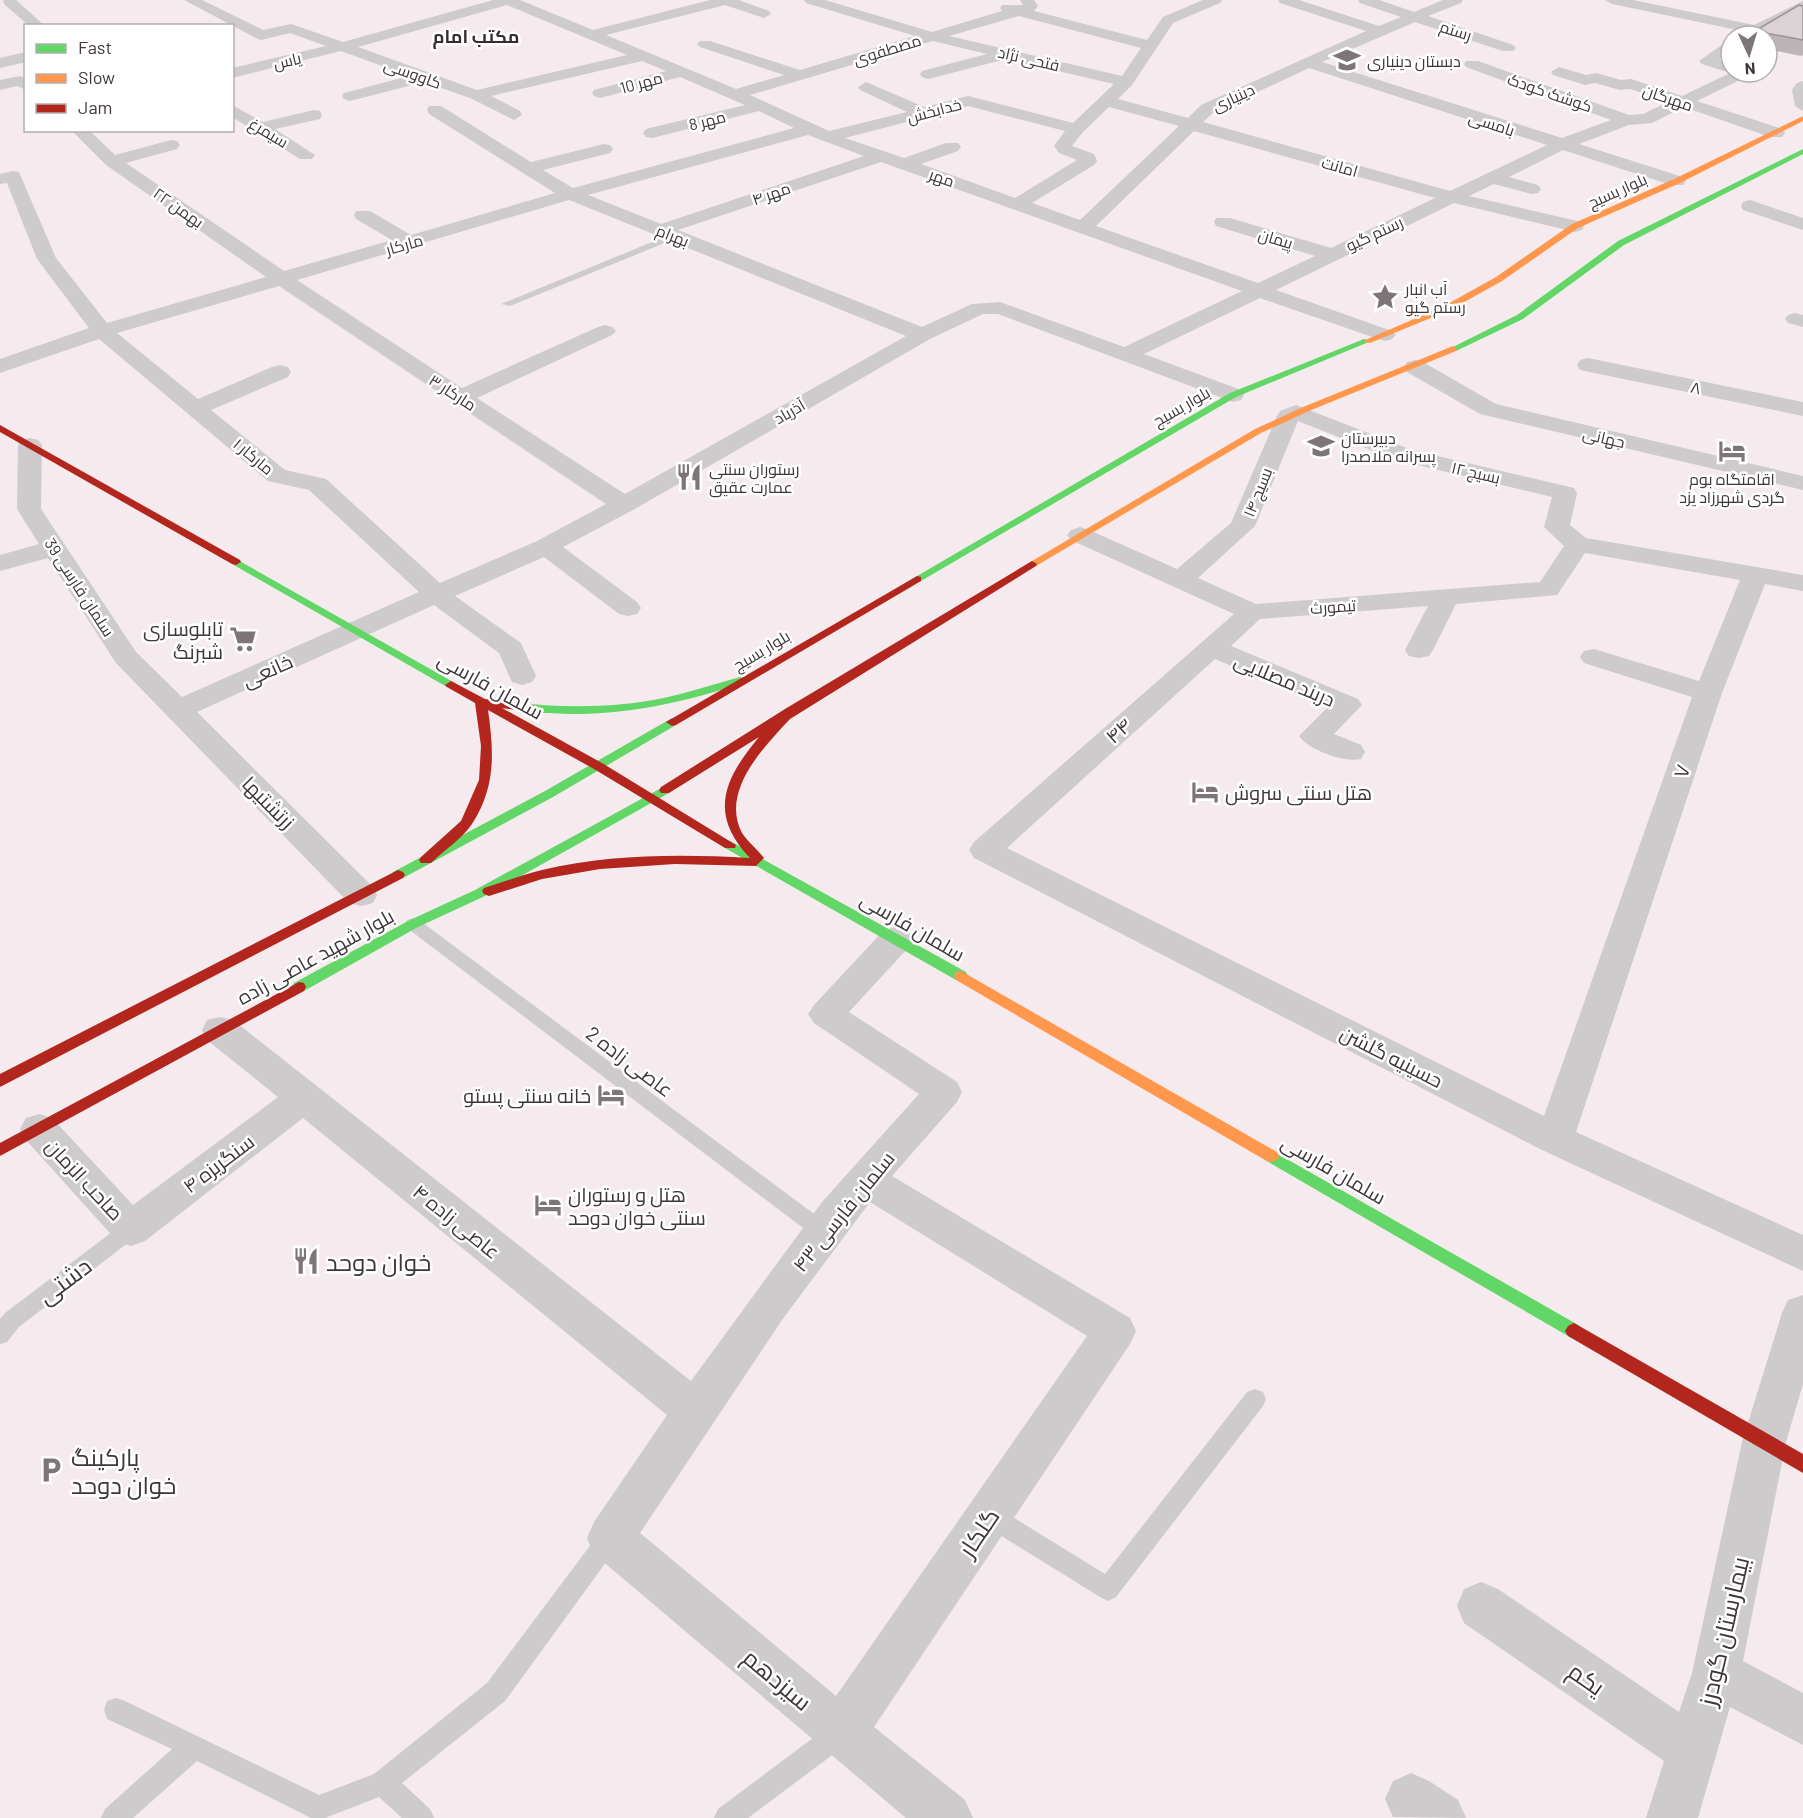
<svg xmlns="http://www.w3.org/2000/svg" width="1803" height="1818" viewBox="0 0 1803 1818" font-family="Barlow,Cairo,sans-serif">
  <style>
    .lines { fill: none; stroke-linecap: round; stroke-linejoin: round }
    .lane { fill: #cecbcc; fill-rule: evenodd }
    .street { fill: #cecbcc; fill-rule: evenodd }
    .fast { fill: #63d668; fill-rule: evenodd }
    .slow { fill: #ff974d; fill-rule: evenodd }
    .jam { fill: #b3261e; fill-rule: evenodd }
    .wall { fill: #bcb5b8 }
    .building { fill: #dbd2d6; stroke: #999396; stroke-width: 1.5 }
    .labels { text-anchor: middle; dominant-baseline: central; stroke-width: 5; stroke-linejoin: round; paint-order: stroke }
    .far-street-label { font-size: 16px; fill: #3e3639; stroke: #fff }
    .far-poi-label { font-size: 16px; fill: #3e3639; stroke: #fff; text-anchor: start }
    .far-neighbourhood-label { font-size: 18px; font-weight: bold; fill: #382a30; stroke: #fff }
    .poi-label { font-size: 20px; fill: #3e3639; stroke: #fff; text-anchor: end }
    .street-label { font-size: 20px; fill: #3e3639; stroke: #fff }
    .near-poi-label { font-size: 24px; fill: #3e3639; stroke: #fff; text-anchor: start }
    .near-street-label { font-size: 24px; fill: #3e3639; stroke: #fff }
  </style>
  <rect width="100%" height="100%" fill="#f5eaee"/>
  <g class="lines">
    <g class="lane">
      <path d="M674 233 677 234V238L510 306 501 304Z"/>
      <path d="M413 918 419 920 829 1225 832 1231 829 1237 822 1239 815 1237 407 928 405 924 407 920Z"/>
      <path d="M131 1221 138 1223 141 1229 138 1235 19 1327 7 1342 0 1344V1319L5 1313 124 1223Z"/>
      <path d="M1255 1389 1263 1392 1266 1399 1263 1406 1116 1597 1108 1601 1100 1597 982 1524 979 1516 982 1508 990 1505 998 1508 1105 1574 1247 1392Z"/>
      <path d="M609 1528 617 1531 620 1539 617 1547 505 1701 402 1783 430 1809 434 1818H402L379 1797 325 1818H311L197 1761 133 1818H101L105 1809 172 1749 107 1719 104 1710 107 1701 116 1698 125 1701 319 1795 374 1774 487 1683 601 1531Z"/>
      <path d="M838 1723 847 1726 850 1735 847 1744 748 1818H714L718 1809 829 1726Z"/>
    </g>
    <g class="street">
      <path d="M3 0H16L45 26H29L4 4Z"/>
      <path d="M184 0H202L263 30 291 24 343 42 493 0H520L593 30 710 0H739L769 11 771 14 764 18 725 5 606 35 736 89 784 75 700 47 697 44 700 41H710L800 70 915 36 806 3 804 0H825L932 32 1002 11 1000 8 1002 5H1023L1020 0H1034L1038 6 1034 11 1147 40 1163 17 1203 0H1222L1220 3 1173 23 1132 85 1118 99 1188 118 1201 105 1366 31 1280 3 1278 0H1299L1379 26 1401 17 1360 3 1358 0H1379L1414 12 1443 0H1463L1461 3 1428 16 1513 45 1516 48 1513 51H1503L1415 22 1322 62 1562 138 1611 120 1466 67 1464 64 1466 61H1478L1629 115 1643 114 1668 102 1630 89 1620 90 1595 83 1585 85 1553 75 1551 72 1559 67 1586 75 1596 73 1621 80 1631 79 1682 96 1730 73 1702 64 1699 61 1726 42 1731 40V52L1719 60 1731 63V72H1752L1750 75 1697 101 1782 129 1785 133 1782 137H1770L1684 107 1652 123 1629 125 1579 144 1683 177 1686 181 1683 185H1671L1563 150 1509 177 1538 185 1541 189 1538 193 1532 194 1494 184 1469 196 1582 222 1584 226 1582 230 1575 232 1454 203 1276 290 1392 331 1396 335 1392 339 1385 341 1378 339 1260 298 1144 354 1241 390 1244 395 1241 400 1233 402 998 314H983L930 339 633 510 563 547 637 602 641 608 637 614 628 616 619 614 544 557 455 596 521 643 536 676 532 682 522 685 512 682 499 653 434 605 197 712 373 887 377 895 373 903 361 906 349 903 116 663 48 558 0 571V555L39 544 17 509 18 445 22 440 30 438 38 440 42 445 41 509 136 652 182 697 419 592 309 490 268 481 99 339 0 373V359L89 328 37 259 7 183 0 184V174L13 171 19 172 56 258 107 323 266 277 106 165 71 130H89L115 155 171 140 177 141 180 145 177 149 126 163 284 271 392 240 356 219 354 215 356 211H370L411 235 555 193 429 114 427 110 429 106H441L531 162 604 144 610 145 613 149 610 153 543 170 573 188 794 128 759 111 652 138 646 137 643 133 646 129 745 105 680 77 600 98 594 96 592 93 594 90 666 71 642 61 491 96 520 111 522 115 514 120 470 98 424 82 350 101 344 99 342 96 344 93 409 76 341 51 232 78V68L326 46 290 33 261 40 256 38ZM507 5 627 55 477 90 358 47ZM1019 16 1141 48 1122 76 949 36ZM933 41 987 54 922 71 920 74 922 77 928 79 1006 59 1114 84 1073 123 968 96 924 107 866 82 858 87 860 90 907 112 829 131 750 95ZM1309 68 1547 145 1450 191 1203 122 1213 113ZM968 106 1065 131 1054 146 1059 153 1077 160 1015 198 921 164 958 151 961 147 958 143H946L904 158 845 138ZM1109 107 1179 126 1080 220 1032 203 1094 165 1097 161 1094 154 1072 146 1082 133ZM1194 131 1435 198 1331 248 1230 218H1216L1214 222 1216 226 1315 256 1258 283 1096 226ZM808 135 864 156 661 224 588 195ZM881 162 1242 291 1124 347 1000 302 972 304 922 327 678 230ZM569 200 906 336 625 494 477 398 612 335 616 331 612 327 605 325 598 327 462 388 297 280ZM279 286 606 504 537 541 440 583 326 479 285 470 211 410 288 377 291 372 288 367 280 365 272 367 198 399 117 333Z"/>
      <path d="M1605 0H1633L1754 25 1803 1V11L1755 36H1736L1742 31 1612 4Z"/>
      <path d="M26 52V62L0 68V58Z"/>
      <path d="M20 76 26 78V90L17 86 0 90V80Z"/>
      <path d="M1803 81V111L1795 106 1792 90 1797 83Z"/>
      <path d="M232 105 263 122 314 110 320 111 322 115 320 119 275 129 315 155 312 159H300L232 117Z"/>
      <path d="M1750 200 1803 218V230L1743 210 1741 206 1743 202Z"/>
      <path d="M1795 313 1803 315V327L1788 323 1785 319 1788 315Z"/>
      <path d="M1588 358 1803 402V416L1580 370 1577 365 1580 360Z"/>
      <path d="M1415 360 1423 362 1496 404 1803 476V490L1480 414 1407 372 1404 367 1407 362Z"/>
      <path d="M1296 405 1412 450 1574 488 1577 493 1570 525 1586 538 1803 575V591L1765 584 1722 693 1576 1132 1803 1235V1271L1542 1150 974 858 969 850 974 842 1234 614 1071 540 1067 535 1071 530 1080 527 1089 530 1177 569 1231 523 1277 416 1280 411ZM1298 421 1396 460 1552 497 1544 527 1564 546 1540 582 1256 604 1198 578 1255 526ZM1585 553 1740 580 1699 681 1594 649 1584 651 1580 657 1584 663 1692 697 1544 1116 1007 848 1215 659 1328 707 1299 736C1309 750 1344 763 1361 759L1365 752 1361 745 1334 734 1362 705 1358 699 1231 646 1260 619 1428 606 1405 650 1409 656 1419 658 1429 656 1433 650 1456 604 1557 595Z"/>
      <path d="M896 927 908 930 913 939 908 948 849 1012 957 1082 962 1092 957 1102 892 1176 1130 1318 1136 1331 1130 1344 874 1727 965 1800 973 1818H906L594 1554 587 1538 594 1522 667 1415 303 1118 145 1241 131 1246 117 1241 26 1140 20 1129 26 1118 39 1114 52 1118 133 1205 278 1097 207 1040 202 1030 207 1020 220 1017 233 1020 691 1381 822 1202 919 1094 814 1023 808 1014 814 1005 884 930ZM870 1202 1087 1336 836 1696 640 1533 782 1320Z"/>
      <path d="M1803 1295V1384L1786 1442 1743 1661 1803 1693V1745L1730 1707 1698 1818H1646L1664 1761 1464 1623 1457 1606 1464 1589 1481 1582 1498 1589 1679 1712 1692 1673 1742 1442 1782 1313 1788 1300Z"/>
      <path d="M1411 1773 1429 1781 1458 1800 1466 1818 1393 1817 1385 1799 1393 1781Z"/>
    </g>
    <g class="fast">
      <path d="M1803 149V154L1624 245 1523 319 1456 351 1449 349 1517 315 1618 241Z"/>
      <path d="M1364 339 1371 341 1236 397 921 581H913L912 579 1230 393Z"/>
      <path d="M236 559 455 683 457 685 451 689 447 687 232 564 231 562Z"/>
      <path d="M740 677 744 679 746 681 744 683C681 703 617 718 550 713 542 713 530 714 524 708L530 704C575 708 619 707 664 698 690 692 714 684 740 677Z"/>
      <path d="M672 718 678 722 676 725 553 797 403 878H393L391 875 393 872 545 791Z"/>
      <path d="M665 786 669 787 671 790 669 793 485 896 418 927 304 991H294L292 987 294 983 408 921 475 890Z"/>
      <path d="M730 841 966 972 968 976 966 980H956L725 848 724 845 725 842Z"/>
      <path d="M1271 1150 1580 1326 1583 1331 1580 1336 1574 1339 1568 1336 1265 1160 1263 1156 1265 1152Z"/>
    </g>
    <g class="slow">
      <path d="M1803 116V121L1680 183 1578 228 1502 281 1450 310 1370 343 1363 341 1444 306 1496 277 1572 224 1674 179Z"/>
      <path d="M1453 346 1457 349 1456 351 1309 411 1261 433 1036 566H1028L1027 564 1255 429 1303 407Z"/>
      <path d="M961 971 1277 1152 1279 1156 1277 1160 1271 1162 1265 1160 956 980 954 976 956 972Z"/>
    </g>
    <g class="jam">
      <path d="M0 425 240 560 241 562 236 565 232 564 0 432Z"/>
      <path d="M1032 561 1037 564 1036 566 790 719C764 747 720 791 742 833 748 842 757 849 764 858L756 866 675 864 600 869 542 879 489 896 484 894 482 891 484 888C503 882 522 875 542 870 610 854 680 854 750 858 708 814 724 779 759 737L669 793H661L659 790 661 787 785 709Z"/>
      <path d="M917 576 921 577V581L676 725 672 726 666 722Z"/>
      <path d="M451 681 485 699 534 705 536 708 530 712 502 708 602 763 736 845 735 848H725L594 769 488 710C494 752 496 787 472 824 462 839 443 851 431 863H421L419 860 421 857 461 821 479 780 481 746 475 703 447 687 445 685Z"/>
      <path d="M398 870 403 872 405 875 403 878 0 1087V1074Z"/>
      <path d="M299 982 304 983 306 987 304 991 0 1156V1143Z"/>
      <path d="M1574 1323 1803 1454V1473L1568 1336 1565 1331 1568 1326Z"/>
    </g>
  </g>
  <path class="wall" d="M1803 6V55L1801 56 1767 49V36H1753L1755 31Z"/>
  <path class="building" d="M1799 5 1803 6V40L1755 31Z"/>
  <defs>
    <symbol id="school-bare" viewBox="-9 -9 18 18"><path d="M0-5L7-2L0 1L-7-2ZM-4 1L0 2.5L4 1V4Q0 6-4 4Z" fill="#7e7578" stroke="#fff" stroke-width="2.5" paint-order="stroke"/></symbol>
    <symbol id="sight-bare" viewBox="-9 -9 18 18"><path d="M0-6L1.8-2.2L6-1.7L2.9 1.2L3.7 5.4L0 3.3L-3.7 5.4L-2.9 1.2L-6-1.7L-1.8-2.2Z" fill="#7e7578" stroke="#fff" stroke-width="2.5" paint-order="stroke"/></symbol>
    <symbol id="hotel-bare" viewBox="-9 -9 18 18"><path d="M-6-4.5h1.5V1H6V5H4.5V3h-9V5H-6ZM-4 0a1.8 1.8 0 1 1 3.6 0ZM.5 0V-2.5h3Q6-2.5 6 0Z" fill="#7e7578" stroke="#fff" stroke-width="2.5" paint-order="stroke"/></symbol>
    <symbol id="restaurant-bare" viewBox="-9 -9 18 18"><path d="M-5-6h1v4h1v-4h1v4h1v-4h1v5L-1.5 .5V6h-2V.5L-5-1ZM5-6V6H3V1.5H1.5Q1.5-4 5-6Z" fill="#7e7578" stroke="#fff" stroke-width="2.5" paint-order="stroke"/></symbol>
    <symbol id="supermarket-bare" viewBox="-9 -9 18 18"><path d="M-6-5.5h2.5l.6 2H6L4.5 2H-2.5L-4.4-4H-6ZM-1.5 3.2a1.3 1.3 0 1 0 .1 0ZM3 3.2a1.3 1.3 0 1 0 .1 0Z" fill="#7e7578" stroke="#fff" stroke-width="2.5" paint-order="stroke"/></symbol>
    <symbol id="parking-bare" viewBox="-9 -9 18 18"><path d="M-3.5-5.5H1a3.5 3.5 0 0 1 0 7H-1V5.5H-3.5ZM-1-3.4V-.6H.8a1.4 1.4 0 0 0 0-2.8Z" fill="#7e7578" stroke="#fff" stroke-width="2.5" paint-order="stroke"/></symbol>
  </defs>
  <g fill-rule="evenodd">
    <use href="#school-bare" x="1328" y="41" width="38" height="38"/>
    <use href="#sight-bare" x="1366" y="278" width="38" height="38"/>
    <use href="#school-bare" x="1302" y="427" width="38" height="38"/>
    <use href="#hotel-bare" x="1713" y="432" width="38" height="38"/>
    <use href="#restaurant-bare" x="670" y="458" width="38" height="38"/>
    <use href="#supermarket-bare" x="224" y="620" width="38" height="38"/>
    <use href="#hotel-bare" x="1186" y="773" width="38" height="38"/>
    <use href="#hotel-bare" x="592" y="1076" width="38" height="38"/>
    <use href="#hotel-bare" x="529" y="1186" width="38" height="38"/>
    <use href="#restaurant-bare" x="287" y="1242" width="38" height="38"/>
    <use href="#parking-bare" x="32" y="1451" width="38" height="38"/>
  </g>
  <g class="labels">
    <g class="far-street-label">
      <text transform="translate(1456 30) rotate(18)">رستم</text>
      <text transform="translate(887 49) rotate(-17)">مصطفوی</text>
      <text transform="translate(1029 58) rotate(13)">فتحی نژاد</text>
      <text transform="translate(287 60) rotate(-13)">یاس</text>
      <text transform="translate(413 73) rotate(20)">کاووسی</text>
      <text transform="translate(641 82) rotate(-15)">مهر 10</text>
      <text transform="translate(1550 92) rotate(19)">کوشک کودک</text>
      <text transform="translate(1233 97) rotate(-25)">دینیاری</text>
      <text transform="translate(1668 97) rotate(19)">مهرگان</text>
      <text transform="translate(934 110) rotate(-15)">خدابخش</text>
      <text transform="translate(707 120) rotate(-14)">مهر 8</text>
      <text transform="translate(1492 123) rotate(18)">بامسی</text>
      <text transform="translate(269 132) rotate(31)">سیمرغ</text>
      <text transform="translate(1340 166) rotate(16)">امانت</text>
      <text transform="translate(942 177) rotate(19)">مهر</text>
      <text transform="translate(1617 190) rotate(-24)">بلوار بسیج</text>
      <text transform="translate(771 193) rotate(-19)">مهر ۴</text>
      <text transform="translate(179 207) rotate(35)">۲۲ بهمن</text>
      <text transform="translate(1374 233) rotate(-25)">رستم گیو</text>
      <text transform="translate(673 235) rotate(22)">بهرام</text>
      <text transform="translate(1276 238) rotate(17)">پیمان</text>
      <text transform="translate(404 244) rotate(-16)">مارکار</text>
      <text transform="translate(1696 387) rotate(12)">۸</text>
      <text transform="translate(453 392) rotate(33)">مارکار ۳</text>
      <text transform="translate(1181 406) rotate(-30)">بلوار بسیج</text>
      <text transform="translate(789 411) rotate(-30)">آذرباد</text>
      <text transform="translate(1604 437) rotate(13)">جهانی</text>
      <text transform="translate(254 456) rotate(40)">مارکار ۱</text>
      <text transform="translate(1476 472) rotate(13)">بسیج ۱۲</text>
      <text transform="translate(1257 492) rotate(-68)">بسیج ۱۴</text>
      <text transform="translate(80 587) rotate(57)">سلمان فارسی 39</text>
      <text transform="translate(1333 606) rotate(-4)">تیمورث</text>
      <text transform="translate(761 650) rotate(-31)">بلوار بسیج</text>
    </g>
    <g class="far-poi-label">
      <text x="1367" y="60">دبستان دینیاری</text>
      <text x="1405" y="288">آب انبار<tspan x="1405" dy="18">رستم گیو</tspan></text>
      <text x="1341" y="437">دبیرستان<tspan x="1341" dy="18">پسرانه ملاصدرا</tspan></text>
      <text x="709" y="468">رستوران سنتی<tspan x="709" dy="18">عمارت عقیق</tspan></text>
      <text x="1732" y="478" text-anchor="middle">اقامتگاه بوم<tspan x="1732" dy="18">گردی شهرزاد یزد</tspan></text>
    </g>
    <g class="far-neighbourhood-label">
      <text x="476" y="36">مکتب امام</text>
    </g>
    <g class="poi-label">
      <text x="223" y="628">تابلوسازی<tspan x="223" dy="23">شبرنگ</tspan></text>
      <text x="1225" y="792" text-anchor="start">هتل سنتی سروش</text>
      <text x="591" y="1095">خانه سنتی پستو</text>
      <text x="568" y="1194" text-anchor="start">هتل و رستوران<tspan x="568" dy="23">سنتی خوان دوحد</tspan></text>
    </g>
    <g class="street-label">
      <text transform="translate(267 670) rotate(-24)">خانعی</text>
      <text transform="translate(1285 679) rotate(23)">دربند مصلایی</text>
      <text transform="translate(491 685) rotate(29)">سلمان فارسی</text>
      <text transform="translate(1118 730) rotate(-42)">۴۴</text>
      <text transform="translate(1681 771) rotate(-71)">۷</text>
      <text transform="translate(269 802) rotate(45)">زرتشتیها</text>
      <text transform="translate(913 926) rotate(30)">سلمان فارسی</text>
      <text transform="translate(315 956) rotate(-29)">بلوار شهید عاصی زاده</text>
      <text transform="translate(1392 1056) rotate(27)">حسینیه گلشن</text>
      <text transform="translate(630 1061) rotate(37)">عاصی زاده 2</text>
      <text transform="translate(218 1163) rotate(-37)">سنگریزه ۴</text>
      <text transform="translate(1334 1169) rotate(30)">سلمان فارسی</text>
      <text transform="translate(85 1179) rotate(47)">صاحب الزمان</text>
      <text transform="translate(843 1211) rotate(-51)">سلمان فارسی ۴۳</text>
      <text transform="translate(457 1221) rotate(39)">عاصی زاده ۴</text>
    </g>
    <g class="near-poi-label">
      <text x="326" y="1261">خوان دوحد</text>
      <text x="71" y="1456">پارکینگ<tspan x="71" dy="28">خوان دوحد</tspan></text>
    </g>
    <g class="near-street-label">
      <text transform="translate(64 1280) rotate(-37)">دشتی</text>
      <text transform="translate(978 1532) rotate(-56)">گلکار</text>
      <text transform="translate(1723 1631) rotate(-77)">بیمارستان گودرز</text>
      <text transform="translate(1587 1678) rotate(35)">یکم</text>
      <text transform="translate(778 1679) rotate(40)">سیزدهم</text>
    </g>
  </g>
  <rect x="24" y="24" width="210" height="108" fill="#ffffff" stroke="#b2afb0" stroke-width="1.5"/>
  <rect x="36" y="44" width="30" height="9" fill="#63d668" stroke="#b2afb0" stroke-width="1.5"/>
  <text x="78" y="54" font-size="18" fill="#3e3639">Fast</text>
  <rect x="36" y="74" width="30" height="9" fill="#ff974d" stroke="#b2afb0" stroke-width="1.5"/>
  <text x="78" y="84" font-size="18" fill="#3e3639">Slow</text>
  <rect x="36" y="104" width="30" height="9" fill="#b3261e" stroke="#b2afb0" stroke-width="1.5"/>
  <text x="78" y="114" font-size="18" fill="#3e3639">Jam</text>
  <g transform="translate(1749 54) rotate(176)"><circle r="28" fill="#ffffff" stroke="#b2afb0" stroke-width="1.5"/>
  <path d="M0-4.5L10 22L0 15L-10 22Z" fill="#7e7578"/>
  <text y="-9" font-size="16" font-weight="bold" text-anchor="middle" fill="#3e3639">N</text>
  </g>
</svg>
